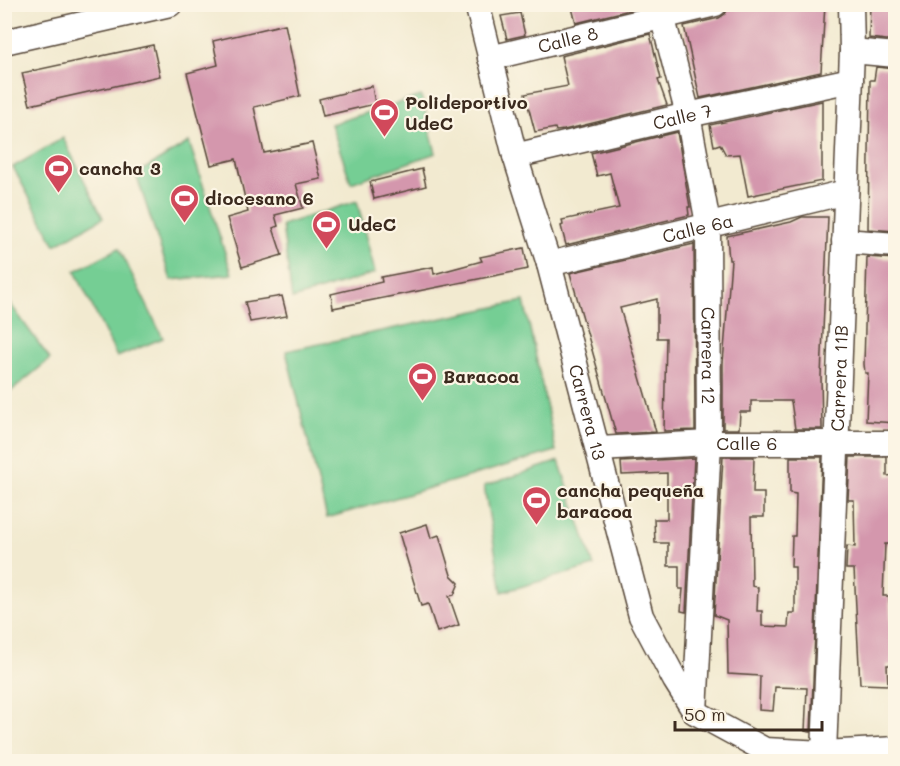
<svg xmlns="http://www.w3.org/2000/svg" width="900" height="766" viewBox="0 0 900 766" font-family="Mali,sans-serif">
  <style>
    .green { fill: #75ce94; stroke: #587c59; stroke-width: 1.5 }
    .building { fill: #d497ad }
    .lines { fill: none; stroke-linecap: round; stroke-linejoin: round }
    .street-casing { stroke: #564739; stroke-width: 27 }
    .street { stroke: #fff; stroke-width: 24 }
    .labels { text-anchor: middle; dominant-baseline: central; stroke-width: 4.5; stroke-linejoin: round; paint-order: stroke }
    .street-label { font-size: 18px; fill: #3b2a1e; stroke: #fcf5e5 }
    .poi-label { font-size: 18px; font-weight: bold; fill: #3b2a1e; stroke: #fcf5e5; text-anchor: start }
  </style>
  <rect width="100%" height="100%" fill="#fcf5e5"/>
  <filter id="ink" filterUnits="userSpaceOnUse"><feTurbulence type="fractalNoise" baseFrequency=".0167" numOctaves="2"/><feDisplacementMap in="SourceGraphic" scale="12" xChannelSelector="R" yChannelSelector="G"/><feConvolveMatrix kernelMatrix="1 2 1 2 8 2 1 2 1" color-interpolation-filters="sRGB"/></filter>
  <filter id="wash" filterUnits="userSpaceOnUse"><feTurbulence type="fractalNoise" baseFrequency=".008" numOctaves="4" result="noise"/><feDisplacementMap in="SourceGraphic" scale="24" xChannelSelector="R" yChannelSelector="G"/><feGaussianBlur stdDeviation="1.35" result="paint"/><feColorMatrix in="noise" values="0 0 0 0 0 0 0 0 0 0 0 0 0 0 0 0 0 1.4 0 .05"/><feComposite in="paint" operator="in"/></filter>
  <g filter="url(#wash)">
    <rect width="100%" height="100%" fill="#f2ead0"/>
    <g class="green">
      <path d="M421 96 436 153 351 183 331 124Z"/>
      <path d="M63 138 103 218 55 245 13 167Z"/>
      <path d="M189 142 232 274 171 280 136 174Z"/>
      <path d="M357 201 375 273 292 299 282 225Z"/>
      <path d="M119 248 163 338 117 357 75 271Z"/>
      <path d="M4 295 50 359 5 396H4Z"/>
      <path d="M524 301 556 451 327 518 286 351Z"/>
      <path d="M559 461 594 566 502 592 484 486Z"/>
    </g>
    <g id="blocks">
      <g class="building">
        <path d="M571 4H641L642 7 576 23Z"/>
        <path d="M731 4H825L821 72 700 98 684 26 719 18 725 14Z"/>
        <path d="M870 4H896V41L869 38Z"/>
        <path d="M520 13 525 35 507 39 501 16Z"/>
        <path d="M285 24 300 96 254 107 264 153 312 143 321 179 296 184 303 208 275 215 278 226 273 228 282 255 242 267 227 218 248 212 236 159 211 165 187 73 218 65 213 41Z"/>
        <path d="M650 34 661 79 658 80 667 105 564 130 556 131 555 128 535 132 525 94 568 86 561 56Z"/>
        <path d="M153 45 160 76 30 105 22 73Z"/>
        <path d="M876 67 896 69V231L868 229 870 80H874Z"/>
        <path d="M372 86 375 104 323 116 319 99Z"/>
        <path d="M822 101V181L748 196 740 154 726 155 720 144 714 146 710 125Z"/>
        <path d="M677 132 690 207H688L689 215 566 245 561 226 563 225 562 220 619 208 610 173 597 176 591 153Z"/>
        <path d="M422 169 426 186 374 199 370 182Z"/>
        <path d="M802 217H828L821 376 822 429H795L791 401H751V412H740L739 429H723V363L731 260H729L727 236 791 222Z"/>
        <path d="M694 244 695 430 664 431 666 338H657V299L620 308 656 432 616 434 570 273Z"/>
        <path d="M524 248 528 269 333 308 331 294 382 282 381 277 433 267 434 274 482 261 480 257Z"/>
        <path d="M867 257 896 259V423L866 421 868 373H865L864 364Z"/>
        <path d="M282 296 287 316 250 322 245 302Z"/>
        <path d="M723 457H754L753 493H764V517H751L752 586 758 587 757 611H762V626L788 627 789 613H795V567H791L792 536H795L796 494 790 493V457H822L811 732 805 731 807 688 775 687 773 711 759 710 760 676 728 674 727 620 714 615Z"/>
        <path d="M850 457H887V476L896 475V522H891V544H885L883 596H889L893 644 892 665H887L888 685 860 684 854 569H846L847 546 855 547 854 500H848Z"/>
        <path d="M694 458 686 612 681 611 683 589H679V566H668V543H655L654 519H667V473L622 475 621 462Z"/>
        <path d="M427 524 431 538 439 535 451 575 459 583 454 595 449 596 459 625 437 632 428 604 421 606 399 533Z"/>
      </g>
    </g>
  </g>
  <g filter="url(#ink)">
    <use href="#blocks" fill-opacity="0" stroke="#564739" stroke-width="1.5"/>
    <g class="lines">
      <defs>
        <g id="street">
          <path id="s1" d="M477 4 515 156 549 264 641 616 675 680 695 712 765 750 824 753 896 749"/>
          <path id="s2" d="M659 4 688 115 708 224 709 443 695 712"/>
          <path d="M4 42 170 4"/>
          <path d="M852 51 896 55"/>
          <path id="s3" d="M490 58 715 4"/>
          <path id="s4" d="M515 156 688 115 851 80"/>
          <path d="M844 241 896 245"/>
          <path id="s5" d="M549 264 846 192"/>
          <path id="s6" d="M599 449 709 443H896"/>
          <path id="s7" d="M824 753 852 51 851 4"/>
        </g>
      </defs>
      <use href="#street" class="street-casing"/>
      <use href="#street" class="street"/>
    </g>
  </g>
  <defs>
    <symbol id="stadium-pin" viewBox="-11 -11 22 30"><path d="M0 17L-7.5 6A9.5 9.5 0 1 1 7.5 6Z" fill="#d1495b" stroke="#fcf5e5"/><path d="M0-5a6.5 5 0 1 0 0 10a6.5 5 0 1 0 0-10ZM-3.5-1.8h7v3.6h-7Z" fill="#fff"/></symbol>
  </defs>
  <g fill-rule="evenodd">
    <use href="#stadium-pin" x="368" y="96" width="33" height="45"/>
    <use href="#stadium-pin" x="42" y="152" width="33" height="45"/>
    <use href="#stadium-pin" x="168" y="182" width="33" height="45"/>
    <use href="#stadium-pin" x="310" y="208" width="33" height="45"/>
    <use href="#stadium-pin" x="406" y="360" width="33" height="45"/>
    <use href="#stadium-pin" x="520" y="484" width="33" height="45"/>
  </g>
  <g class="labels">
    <g class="street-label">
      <text stroke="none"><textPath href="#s3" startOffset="80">Calle 8</textPath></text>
      <text stroke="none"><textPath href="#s4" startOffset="172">Calle 7</textPath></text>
      <text stroke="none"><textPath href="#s5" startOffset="153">Calle 6a</textPath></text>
      <text stroke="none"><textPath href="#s2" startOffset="357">Carrera 12</textPath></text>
      <text stroke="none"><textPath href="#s7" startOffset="375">Carrera 11B</textPath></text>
      <text stroke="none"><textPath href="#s1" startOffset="423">Carrera 13</textPath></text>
      <text stroke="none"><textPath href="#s6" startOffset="148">Calle 6</textPath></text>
    </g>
    <g class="poi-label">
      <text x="405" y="102">Polideportivo<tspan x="405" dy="21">UdeC</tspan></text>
      <text x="79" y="168">cancha 3</text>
      <text x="205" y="198">diocesano 6</text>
      <text x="348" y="224">UdeC</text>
      <text x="443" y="376">Baracoa</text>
      <text x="557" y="490">cancha pequeña<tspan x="557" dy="21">baracoa</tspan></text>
    </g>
  </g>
  <rect width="900" height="766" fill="none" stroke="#fcf5e5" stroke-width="24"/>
  <path d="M675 721v9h147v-9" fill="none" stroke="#3b2a1e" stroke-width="3"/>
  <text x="684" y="721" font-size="18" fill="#3b2a1e" stroke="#fcf5e5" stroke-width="4.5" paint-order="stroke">50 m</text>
</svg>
